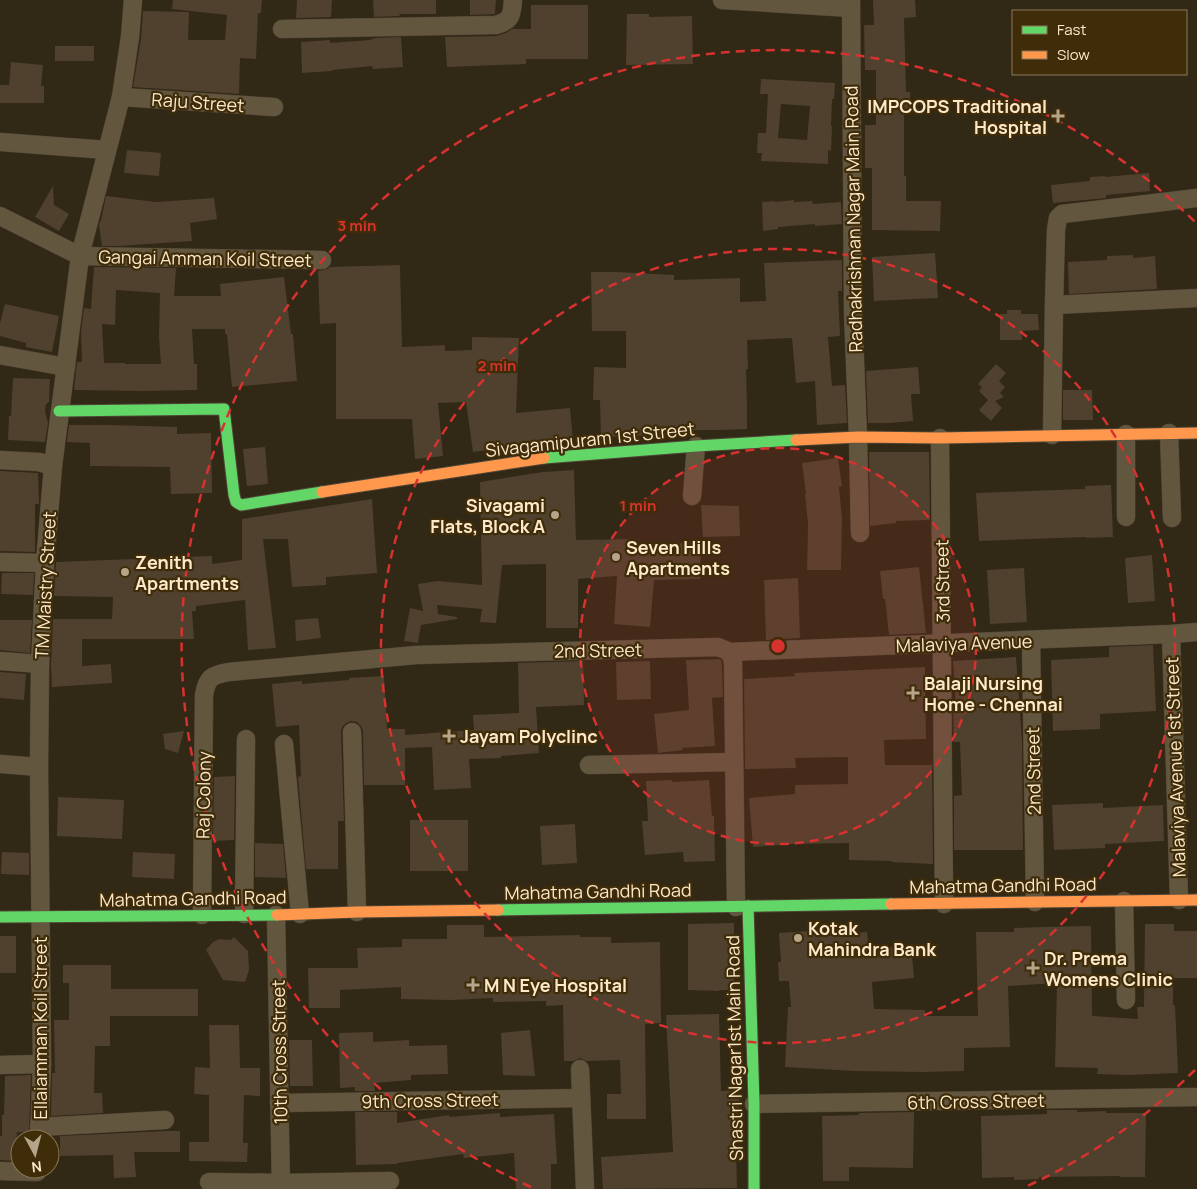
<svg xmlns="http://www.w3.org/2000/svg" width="1197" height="1189" viewBox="0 0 1197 1189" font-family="Manrope,sans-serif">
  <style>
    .building { fill: #4f412d; fill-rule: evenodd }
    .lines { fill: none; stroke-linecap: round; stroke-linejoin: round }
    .street-casing { stroke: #4f4536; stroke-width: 19 }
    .fast-casing { stroke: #4f4536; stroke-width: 13 }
    .slow-casing { stroke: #4f4536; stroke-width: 13 }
    .street { stroke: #63563f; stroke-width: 18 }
    .fast { stroke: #63d668; stroke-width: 11 }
    .slow { stroke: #ff974d; stroke-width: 11 }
    .ring { fill: none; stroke: #d83230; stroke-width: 2.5; stroke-dasharray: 9 6 }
    .poi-dot { fill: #b6a58a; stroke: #3f2c09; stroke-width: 2 }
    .labels { text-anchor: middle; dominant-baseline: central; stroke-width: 4.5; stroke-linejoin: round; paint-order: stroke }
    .street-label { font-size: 18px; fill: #fde8c9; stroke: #3f2c09 }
    .poi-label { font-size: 18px; font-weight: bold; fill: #fde8c9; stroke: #3f2c09; text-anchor: start }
    .centre { fill: #d83230; stroke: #3f2c09; stroke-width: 2.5 }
    .ring-label { font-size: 15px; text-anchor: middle; font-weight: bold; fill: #d83230; stroke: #3f2c09; stroke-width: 4.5; stroke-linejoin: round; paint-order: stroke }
  </style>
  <rect width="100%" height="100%" fill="#322816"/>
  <g class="building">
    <path d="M173 0H262L261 13H258L256 59 240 58 239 94 133 87 141 39 143 11 189 12 188 40H225L227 15 172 9Z"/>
    <path d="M297 0H332L331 17 296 18Z"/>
    <path d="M373 0H436V14H399L400 16 374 17Z"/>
    <path d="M470 0H496L495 14 470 15Z"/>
    <path d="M873 0H915L916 17 904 18 906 92H910V114H904V176H906V201H941L940 231 872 230V168H865V125H876V70H865L864 25H874Z"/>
    <path d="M531 5H588V59H526V64L447 67 445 37 496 36 506 33 512 29H531Z"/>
    <path d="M627 14H649V17L692 16 693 64 626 65Z"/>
    <path d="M401 37 403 67 373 69 372 66 332 70V71L302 73 301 42 330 40V43L371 40V39L376 38Z"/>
    <rect x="55" y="46" width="39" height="15"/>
    <path d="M11 62 43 65 41 86H44V103H0V85H9Z"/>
    <path d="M761 79 835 83 834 99H832L831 126H832L831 151 828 150V164L761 161 762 153H757L758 133H766L768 94H760ZM781 104 810 106 807 140 778 138Z"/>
    <path d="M127 150 161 153 159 176 124 173Z"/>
    <path d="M1149 173 1150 191 1106 195V198L1053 203 1051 185 1090 181V177L1105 176V177Z"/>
    <path d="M53 186 54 205 69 214 59 231 35 217Z"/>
    <path d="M106 196 156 202 214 198 217 219 190 223 192 241 118 246H102L99 225 100 221H101Z"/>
    <path d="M794 200V202L812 201 813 204 841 202 842 224 815 226V224L778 227V229L763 231 762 202 775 201V202Z"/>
    <path d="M935 253 938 298 874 301 872 257Z"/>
    <path d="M1133 255V258L1155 256 1157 289 1069 294 1068 262 1107 260V256Z"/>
    <path d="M842 260V291H838L840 336 828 337 832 386 845 385 847 423 817 425 815 381 796 383 792 338 747 340 748 369H746L747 405V429L720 430H688V432L637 436 601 437 600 400H593L594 367 626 368V331H592L591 272H617L674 275V280L740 278V302L766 301 764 263Z"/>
    <path d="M400 265 402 347 445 345V351L472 350V337L519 338 516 413 570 408 573 441 531 444 473 452 466 402 438 403 443 456 415 459 412 419H336V323L320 324 318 271 327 269 330 267Z"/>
    <path d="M94 267 176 268 174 296H221L220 284 284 277 291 334H293L297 381 232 387 227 334H225V329H192L194 364H197V390L142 391 74 390 77 362H82L81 332 84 308 91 309ZM116 290 160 293 159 338 161 364H125V363H104L102 324 115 325Z"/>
    <path d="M5 304 59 316 52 352 26 347V343L0 336V323Z"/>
    <path d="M1007 310H1021V314H1038L1039 330 1021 331 1022 340H1000V314H1007Z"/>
    <path d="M996 364 1006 373 999 381 1005 387 1000 393 1004 397 995 401 1002 408 991 421 979 410 988 400 979 391 982 387 978 384Z"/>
    <path d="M918 367 920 394H911L913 421 888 423H868L866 371Z"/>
    <path d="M13 378 50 379 49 402 46 404 45 411 48 423 45 442 8 440 9 416H11Z"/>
    <path d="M1063 390H1092L1093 420H1063Z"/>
    <path d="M69 425H112L177 427V434L211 433 212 493 171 494 170 467 90 466V443L67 442Z"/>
    <path d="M265 447 268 484 247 486 243 449Z"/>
    <path d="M869 452H929L930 520 896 521V523L870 526Z"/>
    <path d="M838 458 842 486 839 487 842 518 841 570H807L808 524 805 494H806L802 463Z"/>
    <path d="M574 470 576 540 636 539 637 544 701 543 700 579 654 580 650 627 614 624 617 576 578 579V628H546V564L502 565 496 623 480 622 482 609 437 605 438 614 457 617V619L421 625 418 643 404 641 410 608 423 611 418 584 437 581 482 585 480 482 543 472Z"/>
    <path d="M0 471 38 473 39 504H35V552L0 551Z"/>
    <path d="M1111 485 1113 537 1086 538V537L979 541 976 493 1085 489V486Z"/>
    <path d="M372 499 377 573 326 577V585L292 587 288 539H263L276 648 248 650 245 600 196 606V611H192L194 639H82V666L111 664 112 683 52 687 51 664 53 619H112L113 597 54 596 56 562 212 556V564L242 560V519Z"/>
    <path d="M701 505 739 506 740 536 703 537Z"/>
    <path d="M1152 555 1155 601 1128 603 1125 558Z"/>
    <path d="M919 567 926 633 889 635 885 599H883L880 571Z"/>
    <path d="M1024 568 1027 622 990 624 987 570Z"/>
    <path d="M2 573H34L33 595 1 594Z"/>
    <path d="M798 578 800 638 766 640 764 580Z"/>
    <path d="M318 618 321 638 296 641 295 620Z"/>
    <path d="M0 620H32L30 653 0 650Z"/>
    <path d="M1153 645 1156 711 1100 714V729L1053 731 1051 660 1109 657V647Z"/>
    <path d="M1016 657 1022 741 1023 850H954V796L962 795 960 742H954L953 706H956L953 661Z"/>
    <path d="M719 659 721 660 722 664 723 697 712 698 715 746 682 748 683 750 658 753 654 714 689 710 686 660Z"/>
    <path d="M583 661 584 705 536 707 539 753 501 756V758L469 759 471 788 434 790 432 747 405 748V785H364L363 731 361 726 357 722 351 721 346 723 342 727 341 732 344 821H338V869H306L298 777 301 776 299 725 276 727 272 684 302 681V684L349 680V678L384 676 387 729H405V735L474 730 473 715 519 713 518 663Z"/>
    <path d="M650 661 651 699 617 700 616 662Z"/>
    <path d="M925 667 926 739 884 740 885 765H932L933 864 892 862V861L849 860V843L794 844 753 847 749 798 795 794V785L848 784V757L795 758 796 768 745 769 744 679 795 676 794 673Z"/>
    <path d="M0 672 26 674 24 700 0 698Z"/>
    <path d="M184 731 178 753 165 749 163 734Z"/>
    <path d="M235 776 234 840 213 841 214 777Z"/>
    <path d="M672 780V782L709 780 712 816H714L715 861 684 862 683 852 645 855 642 821H648L646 781Z"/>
    <path d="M58 797 124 800 122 839 57 836Z"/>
    <path d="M1103 803V808L1163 805 1164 841 1105 844V848L1054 850 1052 805Z"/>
    <rect x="410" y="820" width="58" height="51"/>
    <path d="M575 824 577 863 542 865 540 826Z"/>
    <path d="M255 843 283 844 286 878 255 877Z"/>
    <path d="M2 852 29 853V875L1 874Z"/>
    <path d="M133 852 175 854 174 879 132 877Z"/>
    <path d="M734 923V990H719V991L688 990V924Z"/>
    <path d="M1145 924H1174V931H1197V978H1173V1005H1175L1178 1073 1127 1075 1097 1074 1098 1068 1055 1067 1057 983 1008 986 1010 1047 964 1048V1071L922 1072 855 1071 785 1067 788 1007H791L789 981H779L778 962H781L779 933 823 930 824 936 867 932 869 949 911 945 914 978 872 982 874 1009 925 1010V1016H978L976 932H1014V928L1043 927 1091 926 1092 1016 1138 1019 1137 1007H1144Z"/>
    <path d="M447 925H484V937L580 935V937H611V943L660 942 661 1023 645 1024 646 1119H607V1094H621L620 1060 586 1061 580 1058 573 1061H564L563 1005 546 1006V1001L493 1002V998L451 1000 401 999V987L340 990V1008H309L308 968H358L357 948 402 947V939H447Z"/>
    <rect x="0" y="936" width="16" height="37"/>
    <path d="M234 937 248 951 249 970 245 982 223 980 206 950 213 942 219 939 231 940Z"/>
    <path d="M63 965H111V989H198V1016H110V1046H95L94 1093H102L103 1113 51 1116 52 1073H55L54 1020H69V983H63Z"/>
    <path d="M719 1014 721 1091 739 1090 740 1115H735L737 1188 603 1189 601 1157 673 1152 666 1015Z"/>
    <path d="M209 1025H239L240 1068H260V1096L244 1095 243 1143H248L247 1162 189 1161V1142H209V1095L194 1094 195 1067 210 1068Z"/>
    <path d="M530 1030 535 1076 503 1075 501 1033Z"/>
    <path d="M373 1032V1042L409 1040V1046L447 1045 448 1074 411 1075V1080L374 1083 375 1091H355V1087L340 1088 339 1033Z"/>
    <path d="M289 1040H312L313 1086H290Z"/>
    <path d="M31 1075 29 1132H17L16 1161 0 1160V1136H2V1115H4L5 1076Z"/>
    <path d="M1047 1110H1077V1112L1106 1111V1113H1146L1145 1177H1120V1176L1039 1177V1179L1014 1180V1177L982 1178 981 1116 1047 1114Z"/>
    <path d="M355 1112H397V1123L449 1115V1117L500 1113V1117L554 1114 557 1164H551V1189H516L514 1153 464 1158 463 1154 397 1163V1164L356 1165Z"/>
    <path d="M914 1112 913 1168 849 1167V1181H823L822 1116 859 1115V1113Z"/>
    <path d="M166 1131H180V1152H134L136 1177 114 1178 113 1155 60 1156V1136Z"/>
  </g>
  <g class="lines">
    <defs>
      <g id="street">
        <path d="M722 0 851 8"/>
        <path d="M851 0 853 312 858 437 860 533"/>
        <path d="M282 29 496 25C511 21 512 15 513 0"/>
        <path d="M121 97 274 107"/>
        <path d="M0 142 107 150"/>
        <path d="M0 216 80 256 322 260"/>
        <path d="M1054 305 1056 230 1058 218 1062 214 1197 198"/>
        <path d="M0 355 66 367"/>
        <path d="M1169 433 1172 518"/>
        <path d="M1126 434V517"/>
        <path d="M1052 435 1054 305 1197 298"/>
        <path d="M940 438 944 904"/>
        <path d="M0 460 39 462 53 466"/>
        <path d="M692 496 696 446"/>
        <path d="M0 562 45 563"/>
        <path d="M1171 634 1179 900"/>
        <path d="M1031 640 1035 902"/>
        <path d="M730 652 1171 634 1197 632"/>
        <path d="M0 661 40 664"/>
        <path d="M352 732 357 912"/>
        <path d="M284 744 300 914"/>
        <path d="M0 764 39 767"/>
        <path d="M589 765 734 762"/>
        <path d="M1124 901 1126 1000"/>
        <path d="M244 914 246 739"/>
        <path d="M202 915 204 695C207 678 211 675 229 672L416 655 718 647 730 652 733 662 736 907"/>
        <path d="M276 915 281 1189"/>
        <path d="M0 1065 42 1064"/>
        <path d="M580 1069 585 1189"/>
        <path d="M279 1103 581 1098"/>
        <path d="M754 1104 1197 1097"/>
        <path d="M39 1127 165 1120"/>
        <path d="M39 1139 42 1064 39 767 40 664 45 563 53 466 80 256 121 97 130 37 133 0"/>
        <path d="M0 1171 37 1172"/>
        <path d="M209 1182 281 1183 390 1181"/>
      </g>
      <g id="fast">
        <path d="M59 411 224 409 234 495 236 502 241 505 322 492"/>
        <path d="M544 458 696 446 796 440"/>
        <path d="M748 906 754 1104V1189"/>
        <path d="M498 910 891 904"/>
        <path d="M0 917 277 915"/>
      </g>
      <g id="slow">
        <path d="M796 440 858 437 940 438 1197 433"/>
        <path d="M322 492 544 458"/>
        <path d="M891 904 1197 900"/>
        <path d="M277 915 357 912 498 910"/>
      </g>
    </defs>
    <use href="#street" class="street-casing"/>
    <use href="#fast" class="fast-casing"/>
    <use href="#slow" class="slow-casing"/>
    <use href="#street" class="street"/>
    <use href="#fast" class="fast"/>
    <use href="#slow" class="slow"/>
  </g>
  <circle cx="778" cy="646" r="198" fill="#d83230" fill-opacity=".12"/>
  <g class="ring">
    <circle cx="778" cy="646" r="198"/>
    <circle cx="778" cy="646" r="397"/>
    <path d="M1195 1070A595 595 0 0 1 1025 1187M531 1187A595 595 0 1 1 1195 222"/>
  </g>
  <g class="poi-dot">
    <path d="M1055.5 108.5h5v5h5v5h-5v5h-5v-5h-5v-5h5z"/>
    <circle cx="555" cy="515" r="5"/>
    <circle cx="616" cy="557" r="5"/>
    <circle cx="125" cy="572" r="5"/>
    <path d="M910.5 685.5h5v5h5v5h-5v5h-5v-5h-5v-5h5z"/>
    <path d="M446.5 728.5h5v5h5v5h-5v5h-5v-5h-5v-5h5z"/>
    <circle cx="798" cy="938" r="5"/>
    <path d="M1030.5 960.5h5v5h5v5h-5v5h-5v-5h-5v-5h5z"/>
    <path d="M470.5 977.5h5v5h5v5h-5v5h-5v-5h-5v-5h5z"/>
  </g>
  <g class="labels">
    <g class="street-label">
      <text transform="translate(198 102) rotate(4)">Raju Street</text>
      <text transform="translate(853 219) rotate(-91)">Radhakrishnan Nagar Main Road</text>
      <text transform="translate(205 258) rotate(1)">Gangai Amman Koil Street</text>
      <text transform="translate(590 439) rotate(-6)">Sivagamipuram 1st Street</text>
      <text transform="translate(942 581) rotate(-91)">3rd Street</text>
      <text transform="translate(45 585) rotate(-87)">TM Maistry Street</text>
      <text transform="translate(964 643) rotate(-2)">Malaviya Avenue</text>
      <text transform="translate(598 650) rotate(-1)">2nd Street</text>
      <text transform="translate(1175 767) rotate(-92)">Malaviya Avenue 1st Street</text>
      <text transform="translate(1033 771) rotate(-91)">2nd Street</text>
      <text transform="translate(203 795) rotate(-89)">Raj Colony</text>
      <text transform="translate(1003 885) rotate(-1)">Mahatma Gandhi Road</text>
      <text transform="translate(598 891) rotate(-1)">Mahatma Gandhi Road</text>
      <text transform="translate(193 898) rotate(-1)">Mahatma Gandhi Road</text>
      <text transform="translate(40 1028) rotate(-90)">Ellaiamman Koil Street</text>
      <text transform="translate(734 1048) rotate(-91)">Shastri Nagar1st Main Road</text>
      <text transform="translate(279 1052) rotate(-91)">10th Cross Street</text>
      <text transform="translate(430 1100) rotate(-1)">9th Cross Street</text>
      <text transform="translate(976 1101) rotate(-1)">6th Cross Street</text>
    </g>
    <g class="poi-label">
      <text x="1047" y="106" text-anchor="end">IMPCOPS Traditional<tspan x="1047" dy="21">Hospital</tspan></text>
      <text x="545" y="505" text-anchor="end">Sivagami<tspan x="545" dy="21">Flats, Block A</tspan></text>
      <text x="626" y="547">Seven Hills<tspan x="626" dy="21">Apartments</tspan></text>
      <text x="135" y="562">Zenith<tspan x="135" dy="21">Apartments</tspan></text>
      <text x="924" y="683">Balaji Nursing<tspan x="924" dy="21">Home - Chennai</tspan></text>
      <text x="460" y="736">Jayam Polyclinc</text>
      <text x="808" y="928">Kotak<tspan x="808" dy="21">Mahindra Bank</tspan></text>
      <text x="1044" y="958">Dr. Prema<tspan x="1044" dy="21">Womens Clinic</tspan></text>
      <text x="484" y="985">M N Eye Hospital</text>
    </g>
  </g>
  <circle cx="778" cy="646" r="8" class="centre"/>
  <g class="ring-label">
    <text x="357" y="231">3 min</text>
    <text x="497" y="371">2 min</text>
    <text x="638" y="511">1 min</text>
  </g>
  <rect x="1012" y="10" width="175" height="65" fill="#3f2c09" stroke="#8b7756"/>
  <rect x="1022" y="26" width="25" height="8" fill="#63d668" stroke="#8b7756"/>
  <text x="1057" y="35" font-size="15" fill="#fde8c9">Fast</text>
  <rect x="1022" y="51" width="25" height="8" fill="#ff974d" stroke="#8b7756"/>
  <text x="1057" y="60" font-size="15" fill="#fde8c9">Slow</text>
  <g transform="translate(35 1154) rotate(173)"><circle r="24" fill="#3f2c09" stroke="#8b7756"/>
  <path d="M0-4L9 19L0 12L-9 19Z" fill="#b6a58a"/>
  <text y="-8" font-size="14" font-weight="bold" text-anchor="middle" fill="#fde8c9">N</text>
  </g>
</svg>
